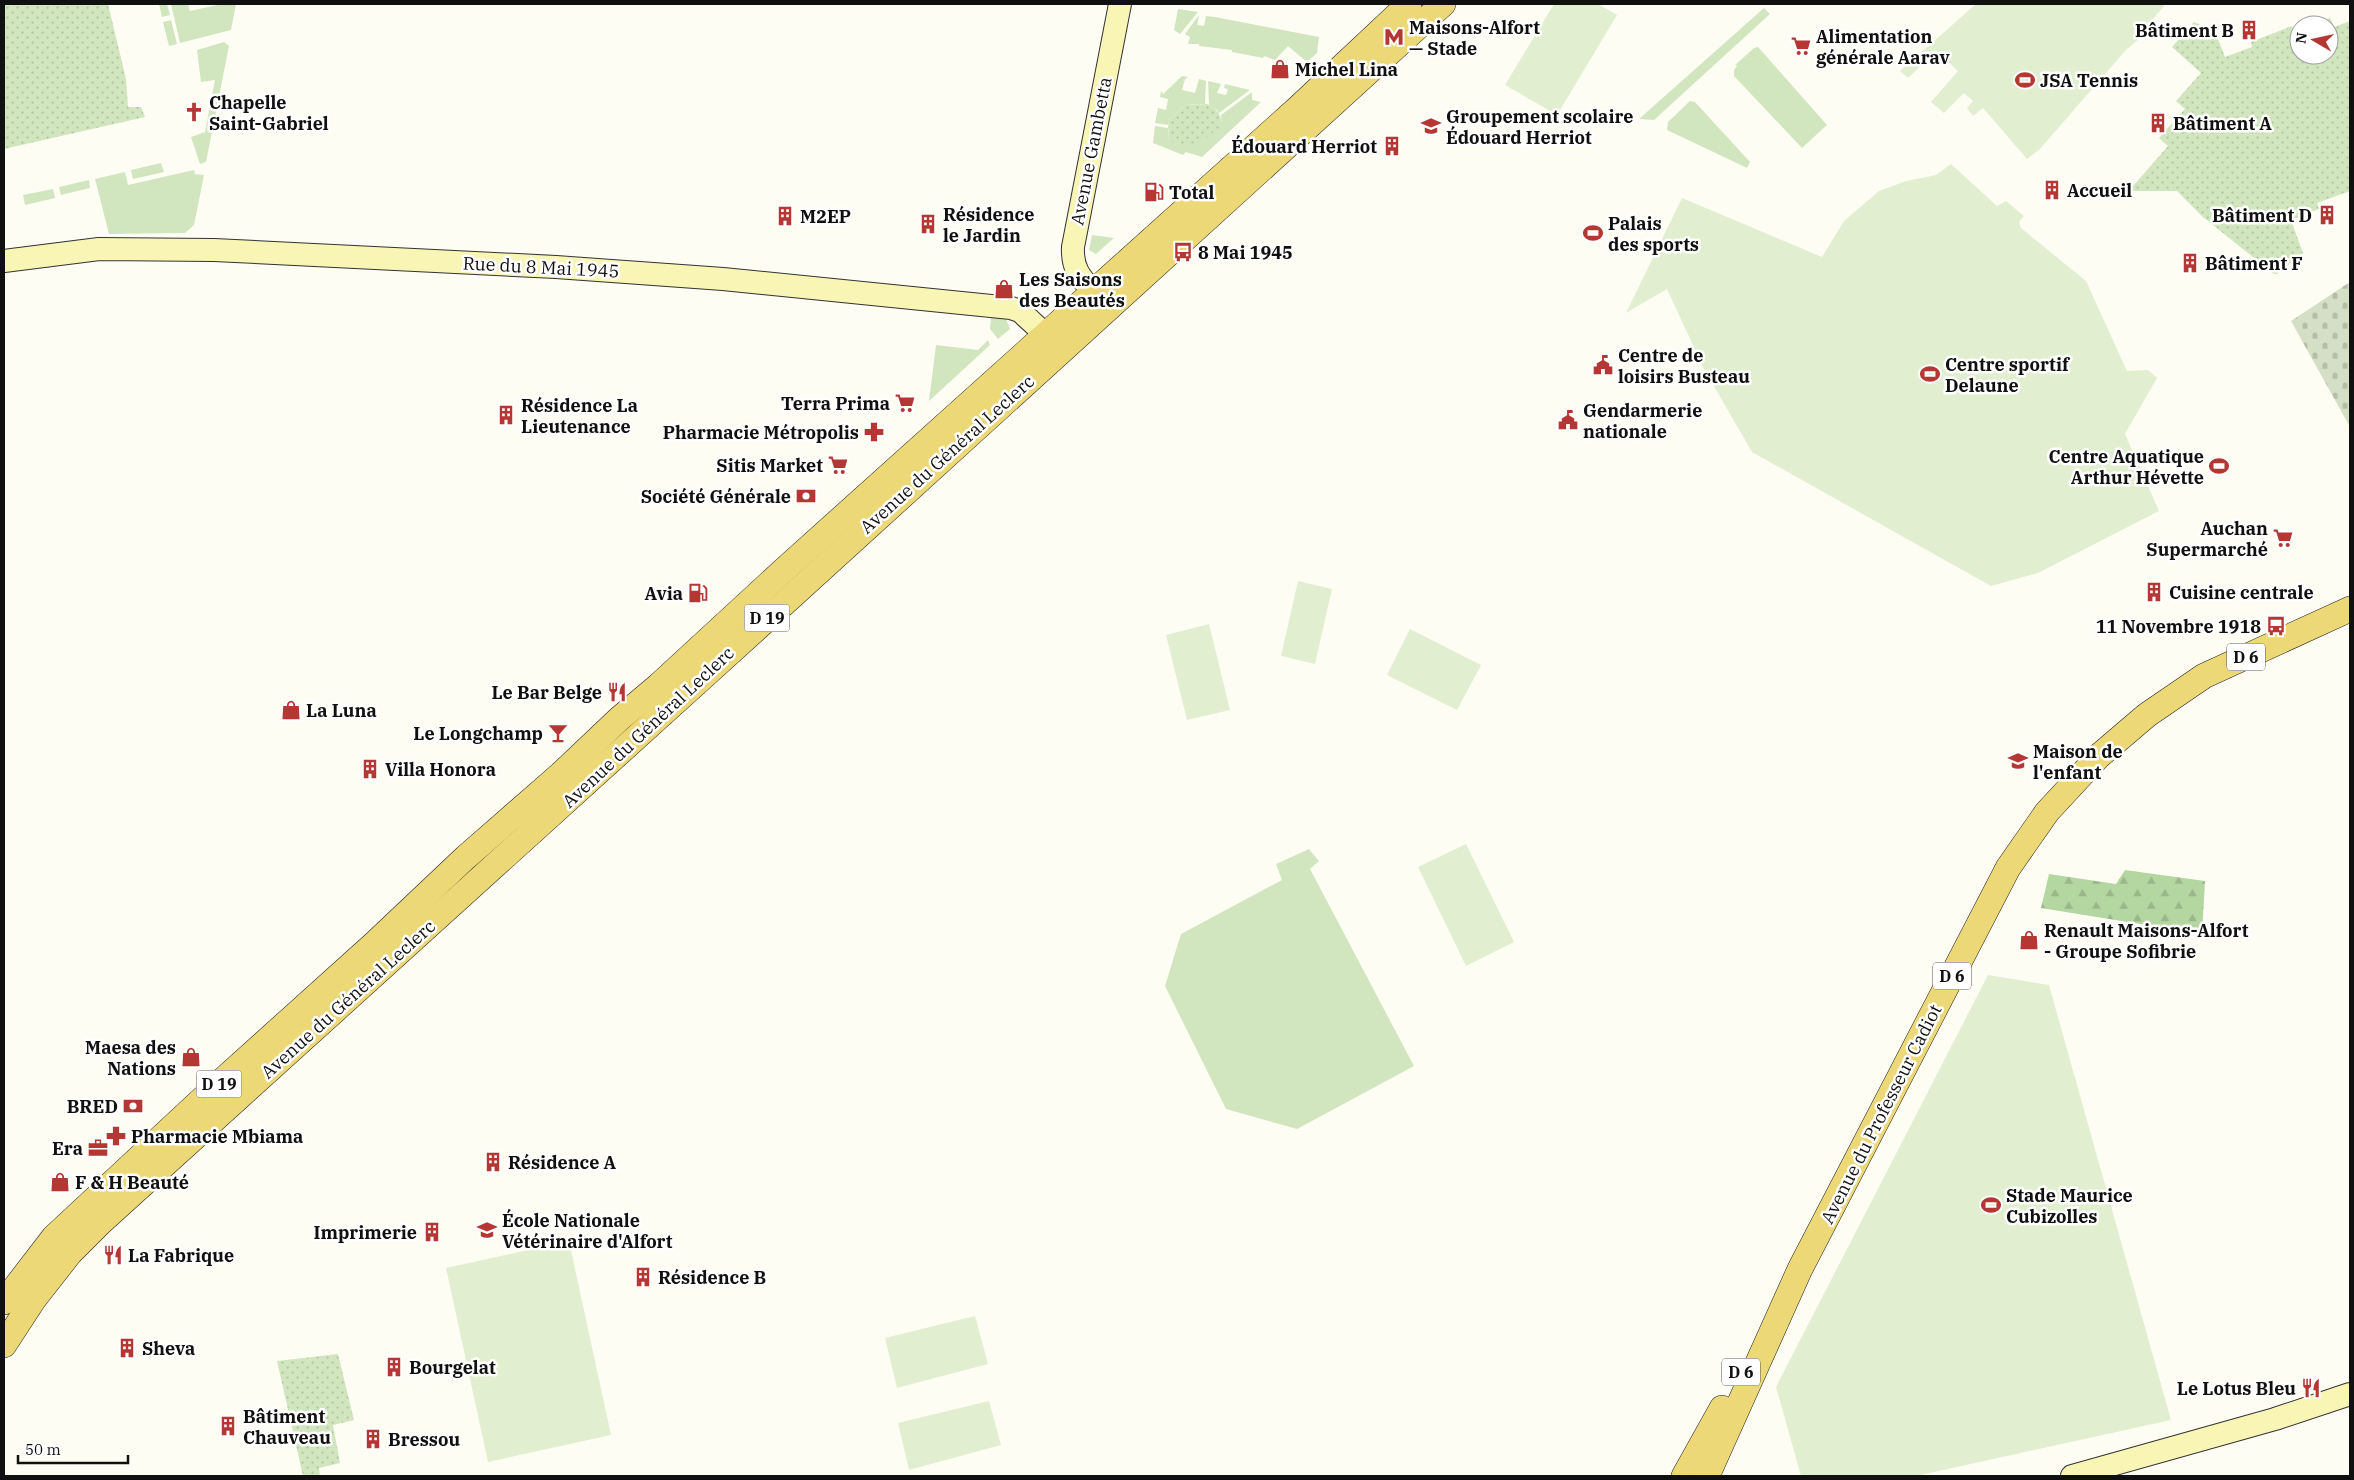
<svg xmlns="http://www.w3.org/2000/svg" width="2354" height="1480" viewBox="0 0 2354 1480" font-family="'IBM Plex Serif',serif">
  <style>
    .grass { fill: #d1e6bf }
    .forest { fill: url(#forest-firs) }
    .cemetery { fill: url(#cemetery-stones) }
    .park { fill: url(#park-dots) }
    .pitch { fill: #e2eed0 }
    .lines { fill: none; stroke-linecap: round; stroke-linejoin: round }
    .secondary-casing { stroke: #323232; stroke-width: 24 }
    .primary-casing { stroke: #212121; stroke-width: 26 }
    .secondary { stroke: #f8f5b5; stroke-width: 22 }
    .primary { stroke: #ecd876; stroke-width: 25 }
    .labels { text-anchor: middle; dominant-baseline: central; stroke-width: 5; stroke-linejoin: round; paint-order: stroke }
    .shield { fill: #fff; stroke: #585858; stroke-width: 1 }
    .shield-label { font-size: 16px; font-weight: bold; fill: #101010 }
    .poi-label { font-size: 18px; font-weight: bold; fill: #101010; stroke: #fff; text-anchor: start }
    .street-label { font-size: 18px; fill: #101010; stroke: #fff }
  </style>
  <defs>
    <pattern id="forest-firs" width="22" height="20" patternUnits="userSpaceOnUse" patternTransform="scale(1.25)"><rect width="22" height="20" fill="#b4d6a0"/><path d="M5 1l3.5 6h-7zM16 11l3.5 6h-7z" fill="#9ab789"/></pattern>
    <pattern id="cemetery-stones" width="16" height="16" patternUnits="userSpaceOnUse" patternTransform="scale(1.25)"><rect width="16" height="16" fill="#d5dfc5"/><path d="M2 7V4a2 2 0 0 1 4 0v3zM10 15v-3a2 2 0 0 1 4 0v3z" fill="#b6bea8"/></pattern>
    <pattern id="park-dots" width="8" height="8" patternUnits="userSpaceOnUse" patternTransform="scale(1.25)"><rect width="8" height="8" fill="#d1e6bf"/><path d="M2 2h.1M6 6h.1" fill="none" stroke="#b2c4a3" stroke-width="1.8" stroke-linecap="round"/></pattern>
  </defs>
  <rect width="100%" height="100%" fill="#fefdf4"/>
  <g class="grass">
    <path d="M159 4H167L170 15 162 17Z"/>
    <path d="M171 4H188L190 11 222 4H236L231 30 180 43Z"/>
    <path d="M1764 8 1770 14 1654 120 1639 119Z"/>
    <path d="M1178 9 1198 12 1180 34 1174 30Z"/>
    <path d="M1199 15 1197 25 1204 26 1206 16 1215 17 1319 37 1317 53 1307 62 1288 46 1275 60 1264 56 1263 58 1232 52V50L1199 46V44H1188L1190 37 1185 34Z"/>
    <path d="M171 20 177 44 169 46 163 22Z"/>
    <path d="M224 42 229 46 206 162 200 164 191 137 205 132 215 80 201 82 197 50Z"/>
    <path d="M1758 47 1827 125 1802 148 1734 76V70L1737 66 1735 65 1754 48Z"/>
    <path d="M1182 76 1188 77 1185 79 1182 90 1195 93 1199 79 1206 81 1205 104 1185 105 1168 121V125L1155 123 1158 108 1166 110 1168 99 1160 97 1161 91 1163 94Z"/>
    <path d="M1208 81 1221 84 1217 93 1226 95 1228 89 1224 88 1225 84 1250 90 1219 113 1216 109 1209 105Z"/>
    <path d="M1252 92V100L1261 102 1202 157 1186 152 1183 155 1153 143 1155 126 1168 128 1169 141 1222 125 1221 115Z"/>
    <path d="M1690 101 1695 102 1750 162 1747 168 1667 130 1668 122Z"/>
    <path d="M161 163 164 172 133 179 131 170Z"/>
    <path d="M194 170 195 174 204 175 194 225 185 233 109 234 95 179 125 172 128 185Z"/>
    <path d="M89 180 90 188 61 195 59 187Z"/>
    <path d="M53 189 55 198 25 205 23 195Z"/>
    <path d="M1092 235 1114 238 1096 254 1089 250Z"/>
    <path d="M991 317 1006 319 1010 329 998 339 990 329Z"/>
    <path d="M988 340 990 345 929 401 936 345 978 350Z"/>
    <path d="M1309 849 1319 861 1310 869 1414 1066 1297 1129 1226 1109 1165 986 1181 934 1282 880 1276 864Z"/>
  </g>
  <path class="forest" d="M2125 870 2205 881 2202 934 2041 908 2049 874 2116 884Z"/>
  <path class="cemetery" d="M2350 282V427L2291 321Z"/>
  <g class="park">
    <path d="M4 4H108L126 79 128 107H141L145 117 4 149Z"/>
    <path d="M2330 18 2334 27 2350 21V191L2317 203 2319 209 2291 220 2303 253 2277 274H2274L2203 217 2177 191H2133V186L2168 146 2159 138 2185 109 2176 101 2201 73 2172 47 2194 22 2215 31 2225 57 2252 47 2251 42 2292 26 2294 31 2299 29V55H2329V25H2311Z"/>
    <path d="M1207 104C1218 109 1220 113 1222 125 1205 140 1194 149 1169 141L1168 121 1185 105Z"/>
    <path d="M338 1354 354 1420 333 1425 340 1463 319 1468 320 1476H303L277 1361Z"/>
  </g>
  <g class="pitch">
    <path d="M1554 4H1598L1617 15 1557 115 1505 85Z"/>
    <path d="M1976 4H2162L2164 6 2148 25 2150 29 2125 51 2040 149 2027 159 1983 108 1973 116 1967 108 1973 101 1964 93 1944 113 1931 102 1958 71 1936 51 1908 78 1900 71Z"/>
    <path d="M1951 164 1997 206 2006 201 2024 216 2019 222 2021 228 2086 281 2127 371 2148 370 2157 378 2125 434 2159 511 2038 573 1991 586 1752 452 1704 369 1667 289 1626 313 1682 198 1822 257 1844 221 1879 191 1906 181 1936 175Z"/>
    <path d="M1298 581 1332 589 1315 664 1281 656Z"/>
    <path d="M1209 624 1230 710 1187 720 1166 635Z"/>
    <path d="M1410 629 1481 665 1457 710 1387 675Z"/>
    <path d="M1466 844 1514 942 1466 966 1418 867Z"/>
    <path d="M1988 975 2049 985 2171 1420 1916 1476H1801L1776 1387Z"/>
    <path d="M569 1241 611 1435 488 1462 446 1268Z"/>
    <path d="M975 1316 988 1364 897 1388 885 1338Z"/>
    <path d="M989 1401 1001 1445 909 1470 898 1423Z"/>
  </g>
  <g class="lines">
    <defs>
      <g id="secondary">
        <path d="M4 261 99 249 214 250 556 267 723 279 1011 308 1020 311 1058 346"/>
        <path d="M1093 291C1079 277 1072 267 1073 247L1120 4"/>
        <path d="M2072 1476 2275 1419 2350 1394"/>
      </g>
      <g id="primary">
        <path d="M4 1302 54 1237 223 1080 374 944 466 857 561 774 619 719 658 686 785 569 1298 108 1409 4"/>
        <path d="M4 1345 34 1299 70 1253 101 1222C549 817 997 411 1443 4"/>
        <path d="M1684 1476 1722 1408"/>
        <path d="M1707 1476 1800 1269 2008 868 2047 812 2099 756 2147 715 2204 676 2350 609"/>
      </g>
    </defs>
    <use href="#secondary" class="secondary-casing"/>
    <use href="#primary" class="primary-casing"/>
    <use href="#secondary" class="secondary"/>
    <use href="#primary" class="primary"/>
  </g>
  <defs>
    <symbol id="building-bare" viewBox="-9 -9 18 18"><path d="M-4-6H4V6H1V3H-1V6H-4ZM-2.5-4.3h1.7v1.8h-1.7ZM.8-4.3h1.7v1.8H.8ZM-2.5-1h1.7V.8h-1.7ZM.8-1h1.7V.8H.8Z" fill="#b43733" stroke="#fff" stroke-width="2.5" paint-order="stroke"/></symbol>
    <symbol id="metro-bare" viewBox="-9 -9 18 18"><path d="M-5.5 5V-5H-3L0 0L3-5H5.5V5H3V-.5L0 4L-3-.5V5Z" fill="#b43733" stroke="#fff" stroke-width="2.5" paint-order="stroke"/></symbol>
    <symbol id="supermarket-bare" viewBox="-9 -9 18 18"><path d="M-6-5.5h2.5l.6 2H6L4.5 2H-2.5L-4.4-4H-6ZM-1.5 3.2a1.3 1.3 0 1 0 .1 0ZM3 3.2a1.3 1.3 0 1 0 .1 0Z" fill="#b43733" stroke="#fff" stroke-width="2.5" paint-order="stroke"/></symbol>
    <symbol id="shop-bare" viewBox="-9 -9 18 18"><path d="M-5-2.5h2.3a2.7 3.5 0 0 1 5.4 0H5L5.5 6h-11ZM-1.5-2.5h3a1.5 2.3 0 0 0-3 0Z" fill="#b43733" stroke="#fff" stroke-width="2.5" paint-order="stroke"/></symbol>
    <symbol id="stadium-bare" viewBox="-9 -9 18 18"><path d="M0-5a6.5 5 0 1 0 0 10a6.5 5 0 1 0 0-10ZM-3.5-1.8h7v3.6h-7Z" fill="#b43733" stroke="#fff" stroke-width="2.5" paint-order="stroke"/></symbol>
    <symbol id="church-bare" viewBox="-9 -9 18 18"><path d="M-1.2-6h2.4v3.5h3.3v2.4h-3.3V6h-2.4V-.1h-3.3v-2.4h3.3Z" fill="#b43733" stroke="#fff" stroke-width="2.5" paint-order="stroke"/></symbol>
    <symbol id="school-bare" viewBox="-9 -9 18 18"><path d="M0-5L7-2L0 1L-7-2ZM-4 1L0 2.5L4 1V4Q0 6-4 4Z" fill="#b43733" stroke="#fff" stroke-width="2.5" paint-order="stroke"/></symbol>
    <symbol id="fuel-bare" viewBox="-9 -9 18 18"><path d="M-5.5-6h7V0h2V4h1.3V-2.5L3-4.5l.8-.8L6-3V5H2.5V1h-1V6h-7ZM-4.2-4.7v3.2H.2V-4.7Z" fill="#b43733" stroke="#fff" stroke-width="2.5" paint-order="stroke"/></symbol>
    <symbol id="bus-bare" viewBox="-9 -9 18 18"><path d="M-5-6H5V4H4V6H2V4H-2V6H-4V4H-5ZM-3.5-4V0h7V-4ZM-3.5 1.2v1.5H-2V1.2ZM2 1.2v1.5H3.5V1.2Z" fill="#b43733" stroke="#fff" stroke-width="2.5" paint-order="stroke"/></symbol>
    <symbol id="civic-bare" viewBox="-9 -9 18 18"><path d="M-.6-6.5H3V-4.5H.6V-3L4-1V1h2V6H-6V1h2V-1L-.6-3ZM-1.2 2.5V6h2.4V2.5Z" fill="#b43733" stroke="#fff" stroke-width="2.5" paint-order="stroke"/></symbol>
    <symbol id="pharmacy-bare" viewBox="-9 -9 18 18"><path d="M-2-6h4v4h4v4h-4v4h-4v-4h-4v-4h4Z" fill="#b43733" stroke="#fff" stroke-width="2.5" paint-order="stroke"/></symbol>
    <symbol id="bank-bare" viewBox="-9 -9 18 18"><path d="M-6-4H6V4H-6ZM0-2.3a2.3 2.3 0 1 0 0 4.6a2.3 2.3 0 1 0 0-4.6Z" fill="#b43733" stroke="#fff" stroke-width="2.5" paint-order="stroke"/></symbol>
    <symbol id="restaurant-bare" viewBox="-9 -9 18 18"><path d="M-5-6h1v4h1v-4h1v4h1v-4h1v5L-1.5 .5V6h-2V.5L-5-1ZM5-6V6H3V1.5H1.5Q1.5-4 5-6Z" fill="#b43733" stroke="#fff" stroke-width="2.5" paint-order="stroke"/></symbol>
    <symbol id="bar-bare" viewBox="-9 -9 18 18"><path d="M-6-5H6L.8 .8V4.5H3.5V6h-7V4.5H-.8V.8Z" fill="#b43733" stroke="#fff" stroke-width="2.5" paint-order="stroke"/></symbol>
    <symbol id="office-bare" viewBox="-9 -9 18 18"><path d="M-6-3h4V-5.5h4V-3h4V5H-6ZM-1-4.5V-3h2v-1.5ZM-6 0V1H6V0Z" fill="#b43733" stroke="#fff" stroke-width="2.5" paint-order="stroke"/></symbol>
    <symbol id="university-bare" viewBox="-9 -9 18 18"><path d="M0-5L7-2L0 1L-7-2ZM-4 1L0 2.5L4 1V4Q0 6-4 4Z" fill="#b43733" stroke="#fff" stroke-width="2.5" paint-order="stroke"/></symbol>
  </defs>
  <g fill-rule="evenodd">
    <use href="#building-bare" x="2235" y="16" width="28" height="28"/>
    <use href="#metro-bare" x="1380" y="23" width="28" height="28"/>
    <use href="#supermarket-bare" x="1787" y="32" width="28" height="28"/>
    <use href="#shop-bare" x="1266" y="55" width="28" height="28"/>
    <use href="#stadium-bare" x="2011" y="66" width="28" height="28"/>
    <use href="#church-bare" x="180" y="98" width="28" height="28"/>
    <use href="#building-bare" x="2144" y="109" width="28" height="28"/>
    <use href="#school-bare" x="1417" y="112" width="28" height="28"/>
    <use href="#building-bare" x="1378" y="132" width="28" height="28"/>
    <use href="#building-bare" x="2038" y="176" width="28" height="28"/>
    <use href="#fuel-bare" x="1140" y="178" width="28" height="28"/>
    <use href="#building-bare" x="2313" y="201" width="28" height="28"/>
    <use href="#building-bare" x="771" y="202" width="28" height="28"/>
    <use href="#building-bare" x="914" y="210" width="28" height="28"/>
    <use href="#stadium-bare" x="1579" y="219" width="28" height="28"/>
    <use href="#bus-bare" x="1169" y="238" width="28" height="28"/>
    <use href="#building-bare" x="2176" y="249" width="28" height="28"/>
    <use href="#shop-bare" x="990" y="275" width="28" height="28"/>
    <use href="#civic-bare" x="1589" y="351" width="28" height="28"/>
    <use href="#stadium-bare" x="1916" y="360" width="28" height="28"/>
    <use href="#supermarket-bare" x="891" y="389" width="28" height="28"/>
    <use href="#building-bare" x="492" y="401" width="28" height="28"/>
    <use href="#civic-bare" x="1554" y="406" width="28" height="28"/>
    <use href="#pharmacy-bare" x="860" y="418" width="28" height="28"/>
    <use href="#supermarket-bare" x="824" y="451" width="28" height="28"/>
    <use href="#stadium-bare" x="2205" y="452" width="28" height="28"/>
    <use href="#bank-bare" x="792" y="482" width="28" height="28"/>
    <use href="#supermarket-bare" x="2269" y="524" width="28" height="28"/>
    <use href="#building-bare" x="2140" y="578" width="28" height="28"/>
    <use href="#fuel-bare" x="684" y="579" width="28" height="28"/>
    <use href="#bus-bare" x="2262" y="612" width="28" height="28"/>
    <use href="#restaurant-bare" x="603" y="678" width="28" height="28"/>
    <use href="#shop-bare" x="277" y="696" width="28" height="28"/>
    <use href="#bar-bare" x="544" y="719" width="28" height="28"/>
    <use href="#school-bare" x="2004" y="747" width="28" height="28"/>
    <use href="#building-bare" x="356" y="755" width="28" height="28"/>
    <use href="#shop-bare" x="2015" y="926" width="28" height="28"/>
    <use href="#shop-bare" x="177" y="1043" width="28" height="28"/>
    <use href="#bank-bare" x="119" y="1092" width="28" height="28"/>
    <use href="#pharmacy-bare" x="102" y="1122" width="28" height="28"/>
    <use href="#office-bare" x="84" y="1134" width="28" height="28"/>
    <use href="#building-bare" x="479" y="1148" width="28" height="28"/>
    <use href="#shop-bare" x="46" y="1168" width="28" height="28"/>
    <use href="#stadium-bare" x="1977" y="1191" width="28" height="28"/>
    <use href="#university-bare" x="473" y="1216" width="28" height="28"/>
    <use href="#building-bare" x="418" y="1218" width="28" height="28"/>
    <use href="#restaurant-bare" x="99" y="1241" width="28" height="28"/>
    <use href="#building-bare" x="629" y="1263" width="28" height="28"/>
    <use href="#building-bare" x="113" y="1334" width="28" height="28"/>
    <use href="#building-bare" x="380" y="1353" width="28" height="28"/>
    <use href="#restaurant-bare" x="2297" y="1374" width="28" height="28"/>
    <use href="#building-bare" x="214" y="1412" width="28" height="28"/>
    <use href="#building-bare" x="359" y="1425" width="28" height="28"/>
  </g>
  <g class="labels">
    <g class="shield">
      <rect x="744.5" y="604.5" width="45" height="27" rx="4"/>
      <rect x="2227" y="643.5" width="38" height="27" rx="4"/>
      <rect x="1933" y="962.5" width="38" height="27" rx="4"/>
      <rect x="196.5" y="1070.5" width="45" height="27" rx="4"/>
      <rect x="1722" y="1358.5" width="38" height="27" rx="4"/>
    </g>
    <g class="shield-label">
      <text x="767" y="618">D 19</text>
      <text x="2246" y="657">D 6</text>
      <text x="1952" y="976">D 6</text>
      <text x="219" y="1084">D 19</text>
      <text x="1741" y="1372">D 6</text>
    </g>
    <g class="poi-label">
      <text x="1409" y="27">Maisons-Alfort<tspan x="1409" dy="21">— Stade</tspan></text>
      <text x="2234" y="30" text-anchor="end">Bâtiment B</text>
      <text x="1816" y="36">Alimentation<tspan x="1816" dy="21">générale Aarav</tspan></text>
      <text x="1295" y="69">Michel Lina</text>
      <text x="2040" y="80">JSA Tennis</text>
      <text x="209" y="102">Chapelle<tspan x="209" dy="21">Saint-Gabriel</tspan></text>
      <text x="1446" y="116">Groupement scolaire<tspan x="1446" dy="21">Édouard Herriot</tspan></text>
      <text x="2173" y="123">Bâtiment A</text>
      <text x="1377" y="146" text-anchor="end">Édouard Herriot</text>
      <text x="2067" y="190">Accueil</text>
      <text x="1169" y="192">Total</text>
      <text x="943" y="214">Résidence<tspan x="943" dy="21">le Jardin</tspan></text>
      <text x="2312" y="215" text-anchor="end">Bâtiment D</text>
      <text x="800" y="216">M2EP</text>
      <text x="1608" y="223">Palais<tspan x="1608" dy="21">des sports</tspan></text>
      <text x="1198" y="252">8 Mai 1945</text>
      <text x="2205" y="263">Bâtiment F</text>
      <text x="1019" y="279">Les Saisons<tspan x="1019" dy="21">des Beautés</tspan></text>
      <text x="1618" y="355">Centre de<tspan x="1618" dy="21">loisirs Busteau</tspan></text>
      <text x="1945" y="364">Centre sportif<tspan x="1945" dy="21">Delaune</tspan></text>
      <text x="890" y="403" text-anchor="end">Terra Prima</text>
      <text x="521" y="405">Résidence La<tspan x="521" dy="21">Lieutenance</tspan></text>
      <text x="1583" y="410">Gendarmerie<tspan x="1583" dy="21">nationale</tspan></text>
      <text x="859" y="432" text-anchor="end">Pharmacie Métropolis</text>
      <text x="2204" y="456" text-anchor="end">Centre Aquatique<tspan x="2204" dy="21">Arthur Hévette</tspan></text>
      <text x="823" y="465" text-anchor="end">Sitis Market</text>
      <text x="791" y="496" text-anchor="end">Société Générale</text>
      <text x="2268" y="528" text-anchor="end">Auchan<tspan x="2268" dy="21">Supermarché</tspan></text>
      <text x="2169" y="592">Cuisine centrale</text>
      <text x="683" y="593" text-anchor="end">Avia</text>
      <text x="2261" y="626" text-anchor="end">11 Novembre 1918</text>
      <text x="602" y="692" text-anchor="end">Le Bar Belge</text>
      <text x="306" y="710">La Luna</text>
      <text x="543" y="733" text-anchor="end">Le Longchamp</text>
      <text x="2033" y="751">Maison de<tspan x="2033" dy="21">l'enfant</tspan></text>
      <text x="385" y="769">Villa Honora</text>
      <text x="2044" y="930">Renault Maisons-Alfort<tspan x="2044" dy="21">- Groupe Sofibrie</tspan></text>
      <text x="176" y="1047" text-anchor="end">Maesa des<tspan x="176" dy="21">Nations</tspan></text>
      <text x="118" y="1106" text-anchor="end">BRED</text>
      <text x="131" y="1136">Pharmacie Mbiama</text>
      <text x="83" y="1148" text-anchor="end">Era</text>
      <text x="508" y="1162">Résidence A</text>
      <text x="75" y="1182">F &amp; H Beauté</text>
      <text x="2006" y="1195">Stade Maurice<tspan x="2006" dy="21">Cubizolles</tspan></text>
      <text x="502" y="1220">École Nationale<tspan x="502" dy="21">Vétérinaire d'Alfort</tspan></text>
      <text x="417" y="1232" text-anchor="end">Imprimerie</text>
      <text x="128" y="1255">La Fabrique</text>
      <text x="658" y="1277">Résidence B</text>
      <text x="142" y="1348">Sheva</text>
      <text x="409" y="1367">Bourgelat</text>
      <text x="2296" y="1388" text-anchor="end">Le Lotus Bleu</text>
      <text x="243" y="1416">Bâtiment<tspan x="243" dy="21">Chauveau</tspan></text>
      <text x="388" y="1439">Bressou</text>
    </g>
    <g class="street-label">
      <text transform="translate(1091 151) rotate(-79)">Avenue Gambetta</text>
      <text transform="translate(541 267) rotate(3)">Rue du 8 Mai 1945</text>
      <text transform="translate(947 454) rotate(-42)">Avenue du Général Leclerc</text>
      <text transform="translate(648 727) rotate(-43)">Avenue du Général Leclerc</text>
      <text transform="translate(348 999) rotate(-42)">Avenue du Général Leclerc</text>
      <text transform="translate(1881 1114) rotate(-63)">Avenue du Professeur Cadiot</text>
    </g>
  </g>
  <rect width="2354" height="1480" fill="none" stroke="#101010" stroke-width="10"/>
  <g transform="translate(2314 40) rotate(279)"><circle r="24" fill="#ffffff" stroke="#9f9f9f"/>
  <path d="M0-4L9 19L0 12L-9 19Z" fill="#b43733"/>
  <text y="-8" font-size="14" font-weight="bold" text-anchor="middle" fill="#101010">N</text>
  </g>
  <path d="M18 1455v8h110v-8" fill="none" stroke="#101010" stroke-width="2.5"/>
  <text x="25" y="1455" font-size="15" fill="#101010" stroke="#ffffff" stroke-width="4" paint-order="stroke">50 m</text>
</svg>
